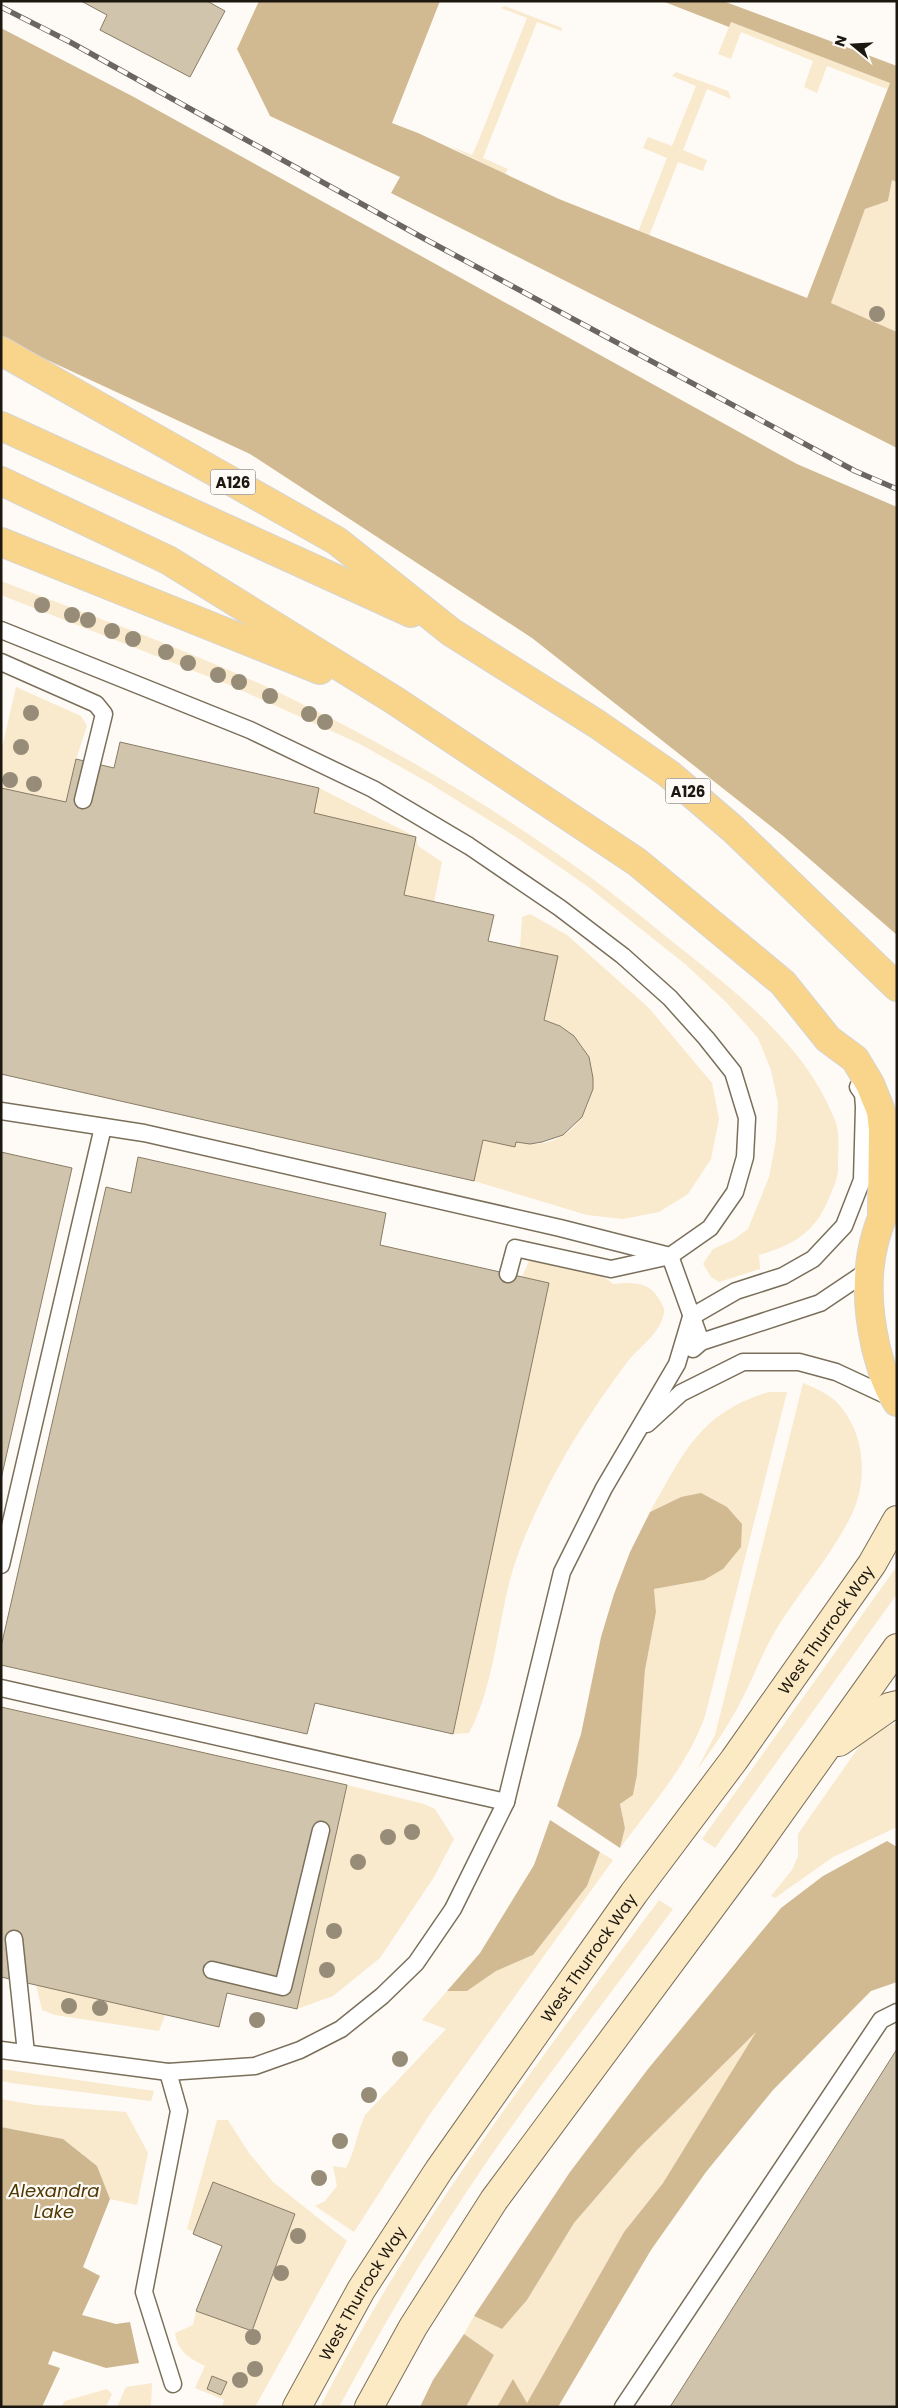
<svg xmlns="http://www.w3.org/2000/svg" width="898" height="2408" viewBox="0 0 898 2408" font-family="Poppins,sans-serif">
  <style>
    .green { fill: #f9e9cd }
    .forest { fill: #d1ba92 }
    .water { fill: #cdb68e }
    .building { fill: #d1c4ad; stroke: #887c66 }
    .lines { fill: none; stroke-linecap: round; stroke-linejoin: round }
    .lane-casing { stroke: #7a6f5a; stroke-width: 19 }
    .secondary-casing { stroke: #7a6f5a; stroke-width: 30 }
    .primary-casing { stroke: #d6d5d4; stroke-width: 30 }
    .lane { stroke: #fff; stroke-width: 16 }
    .secondary { stroke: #fceac5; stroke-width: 28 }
    .primary { stroke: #f8d58b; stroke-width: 28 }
    .rail-casing { stroke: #6b665f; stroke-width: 5.5 }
    .rail { stroke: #fefbf6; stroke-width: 4; stroke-dasharray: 11; stroke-linecap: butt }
    .tree { fill: #978c78 }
    .labels { text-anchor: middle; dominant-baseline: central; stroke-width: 4.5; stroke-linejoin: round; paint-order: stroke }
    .shield { fill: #fefbf6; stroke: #605b54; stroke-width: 1 }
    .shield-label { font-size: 15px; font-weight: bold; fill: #1c170f }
    .street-label { font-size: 16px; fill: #1c170f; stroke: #fefbf6 }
    .water-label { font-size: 18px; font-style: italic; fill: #503803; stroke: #fefbf6 }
  </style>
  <rect width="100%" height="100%" fill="#fefbf6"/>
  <g class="green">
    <path d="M505 6 562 28V31L537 22 488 145 483 158 508 169 505 174 447 145 472 155 478 142 527 18 501 8Z"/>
    <path d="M731 22 890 83 887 89 827 66 817 93 804 87 813 61 741 32 731 59 718 54Z"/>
    <path d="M676 72 728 91 731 99 707 89 683 150 707 160 703 171 678 162 649 236 638 232 667 158 643 148 648 137 672 146 696 86 672 76Z"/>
    <path d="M892 180 897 182V332L831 303 865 209 888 201Z"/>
    <path d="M1 581C97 618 195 652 288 697 381 742 472 794 556 853 599 882 639 914 679 947 740 995 808 1048 836 1123 840 1135 838 1152 838 1164 839 1177 834 1186 829 1198 815 1233 793 1245 759 1255L760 1269 719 1282 711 1277 703 1264 713 1249 733 1240 748 1229 769 1177 776 1140 778 1103 771 1070 758 1038 726 1002 685 964 587 886 516 837 429 783 360 744 232 686 1 595Z"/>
    <path d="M16 687 81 716 87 726 76 759 66 802 1 788V752Z"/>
    <path d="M319 788 416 837 418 846 442 862 434 902 404 895 416 837 314 813Z"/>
    <path d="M530 914 567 935 649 1008 712 1083 719 1119 711 1159 688 1194 659 1212 623 1219 587 1215 474 1181 483 1140 515 1147 516 1142C595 1161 626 1043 544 1020L520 948 522 917Z"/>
    <path d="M536 1257 592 1267 613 1284C632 1282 649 1281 659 1299 662 1304 665 1308 664 1313 660 1334 640 1346 628 1361 601 1397 575 1436 554 1475 537 1508 519 1545 510 1580 497 1630 493 1688 469 1733L453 1734 549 1284 522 1277 529 1261Z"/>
    <path d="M803 1383C817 1389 832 1395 841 1407 866 1437 868 1484 850 1518 831 1556 799 1592 777 1628 762 1653 752 1681 738 1707 726 1729 712 1749 697 1770L715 1735Z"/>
    <path d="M769 1392H787L705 1716C688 1765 651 1806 620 1848L625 1828 620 1804 633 1795 637 1775 645 1670 656 1612 654 1589 704 1580 681 1497 650 1512C684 1453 699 1413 769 1392Z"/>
    <path d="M897 1566V1594L715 1848 702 1839Z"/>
    <path d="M897 1722V1827L833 1857 775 1898 771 1896 792 1870 798 1856V1834L861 1744 871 1735Z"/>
    <path d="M347 1785 424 1804 435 1809 454 1839 434 1877 380 1958 333 1996 297 2009Z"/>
    <path d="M600 1852 613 1860 430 2114 354 2232 315 2206 325 2201 337 2186 333 2166 346 2168C355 2151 357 2133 365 2115L446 2029 422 2020 447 1991H467L496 1971 533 1955 587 1886Z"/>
    <path d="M659 1900 673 1909C602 2006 526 2101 460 2202 416 2268 377 2337 339 2407H320C413 2225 537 2063 659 1900Z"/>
    <path d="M36 1985 165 2015 159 2031 55 2015 42 2010Z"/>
    <path d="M758 2029 663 2183 624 2232 527 2403 513 2380 497 2407H466L494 2355 464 2334 474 2316 502 2329 527 2300 574 2223 637 2150Z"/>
    <path d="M1 2069 154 2091 151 2101 11 2083 1 2081Z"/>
    <path d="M1 2099 36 2105 126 2112 148 2153 137 2205 110 2199 97 2166 63 2139 1 2127Z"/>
    <path d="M217 2120H228L249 2153 273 2182 347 2241 255 2407H222L224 2400 195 2388 205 2366C189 2358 178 2352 175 2333L193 2325 196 2311 252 2331 295 2214 213 2183 194 2232 187 2229Z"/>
    <path d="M152 2383 151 2407H117L126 2387Z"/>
    <path d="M107 2389 112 2394 106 2407H61L65 2401Z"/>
  </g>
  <g class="forest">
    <path d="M259 1H440L392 123 418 133 559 199 807 298 890 83 731 22 729 27 662 1H723L897 66V182L892 180 888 201 865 209 831 303 897 332V448L391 193 400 177 270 116 237 49Z"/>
    <path d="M1 28 132 96 797 464 897 507V935L782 835 532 638 250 454 43 358 1 336Z"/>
    <path d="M701 1493 727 1507 742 1524 741 1547 723 1569 704 1580 654 1589 656 1612 645 1670 637 1775 633 1795 620 1804 625 1828 620 1848 557 1806 581 1734 601 1637 614 1594 630 1552 650 1512 681 1497Z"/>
    <path d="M550 1820 600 1852 587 1886 533 1955 496 1971 467 1991H447L480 1953 534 1865Z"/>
    <path d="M887 1841 897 1847V1982L871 1991 773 2090 706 2172 651 2250 558 2407H497L513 2379 527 2403 624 2232 663 2183 756 2032 637 2150 574 2223 527 2300 502 2329 474 2316 570 2172 648 2069 781 1908 823 1876Z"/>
    <path d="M464 2334 494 2355 466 2407H420L433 2380Z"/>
  </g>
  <path class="water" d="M1 2127 63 2139 97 2166 110 2199 83 2267 100 2276 82 2315 116 2324 130 2322 139 2363 106 2368 53 2351 48 2364 60 2368 42 2407H1Z"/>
  <g class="building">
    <path d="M81 1H207L225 11 190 77 100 30 107 15Z"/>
    <path d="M120 742 319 788 314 813 416 837 404 895 494 915 488 941 558 956 544 1020 560 1026 574 1036 589 1057 593 1078V1089L582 1117 563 1135 542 1142 530 1144 516 1142 515 1147 483 1140 474 1181 1 1074V788L66 802 76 759 114 768Z"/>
    <path d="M1 1152 72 1168 1 1479Z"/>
    <path d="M138 1157 386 1213 380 1245 549 1283 453 1734 315 1703 307 1734 1 1665V1647L106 1187 131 1193Z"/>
    <path d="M1 1707 347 1785 297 2009 227 1993 219 2027 1 1977Z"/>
    <path d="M897 2049V2407H670Z"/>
    <path d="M213 2182 295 2214 252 2331 196 2311 222 2246 193 2234Z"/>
    <path d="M212 2376 227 2382 221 2395 207 2389Z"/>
  </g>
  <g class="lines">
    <defs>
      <g id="lane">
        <path d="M1 630 250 730 373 789 469 846 560 908 623 956 670 998 706 1038 733 1072 747 1118 745 1157 735 1192 710 1228 670 1256 560 1228 144 1133 1 1111"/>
        <path d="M1 662 96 704 104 714 83 800"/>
        <path d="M508 1274 515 1248 611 1269 670 1256 701 1342"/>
        <path d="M693 1349 701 1342 820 1303 869 1270"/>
        <path d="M647 1424 681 1393 743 1362H799L836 1372 894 1399"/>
        <path d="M1 1565 103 1127"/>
        <path d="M1 1688 506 1802"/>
        <path d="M14 1939 26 2053"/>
        <path d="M212 1970 283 1987 321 1830"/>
        <path d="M1 2050 168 2072 255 2066 300 2050 341 2029 382 1996 416 1963 453 1909 506 1802 562 1572 604 1488 677 1364 691 1317 736 1291 783 1276 813 1259 844 1226 862 1180 864 1107 863 1094 858 1087"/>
        <path d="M168 2072 179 2111 144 2292 173 2384"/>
        <path d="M623 2407 881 2020 897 2012"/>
      </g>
      <g id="secondary">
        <path d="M839 1742 889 1707 897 1705"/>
        <path id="s1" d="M297 2407 361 2290 439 2170 634 1893 734 1760 872 1564 897 1520"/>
        <path d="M369 2407 413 2327 494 2200 749 1856 897 1648"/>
      </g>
      <g id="primary">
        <path d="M1 351 337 541 451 632 597 724 669 774 733 829 897 987"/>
        <path d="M1 426 411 613"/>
        <path d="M1 481 168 560 394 700 637 862 783 983 828 1039 855 1059 870 1084 881 1111 883 1130 882 1216"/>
        <path d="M1 542 320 670"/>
        <path d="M891 1199C865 1246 864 1296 876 1348 881 1367 886 1385 897 1402"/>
      </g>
    </defs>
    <use href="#lane" class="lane-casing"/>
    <use href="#secondary" class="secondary-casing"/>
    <use href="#primary" class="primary-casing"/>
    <use href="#lane" class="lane"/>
    <use href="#secondary" class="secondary"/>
    <use href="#primary" class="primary"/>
    <defs>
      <path id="rail" d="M1 7 70 42 423 238 855 471 897 489"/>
    </defs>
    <use href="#rail" class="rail-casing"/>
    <use href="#rail" class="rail"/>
  </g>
  <g class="tree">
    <circle cx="877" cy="314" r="8"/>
    <circle cx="42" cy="605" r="8"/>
    <circle cx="72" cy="615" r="8"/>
    <circle cx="88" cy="620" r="8"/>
    <circle cx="112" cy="631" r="8"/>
    <circle cx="133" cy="639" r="8"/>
    <circle cx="166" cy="652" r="8"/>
    <circle cx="188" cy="663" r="8"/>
    <circle cx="218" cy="675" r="8"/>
    <circle cx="239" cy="682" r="8"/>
    <circle cx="270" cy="696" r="8"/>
    <circle cx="31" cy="713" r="8"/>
    <circle cx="309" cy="714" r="8"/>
    <circle cx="325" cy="722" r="8"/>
    <circle cx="21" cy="747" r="8"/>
    <circle cx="10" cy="780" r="8"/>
    <circle cx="34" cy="784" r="8"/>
    <circle cx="412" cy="1832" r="8"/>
    <circle cx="388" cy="1837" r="8"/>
    <circle cx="358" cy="1862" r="8"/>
    <circle cx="334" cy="1931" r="8"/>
    <circle cx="327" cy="1970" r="8"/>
    <circle cx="69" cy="2006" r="8"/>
    <circle cx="100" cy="2008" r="8"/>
    <circle cx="257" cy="2020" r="8"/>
    <circle cx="400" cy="2059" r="8"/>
    <circle cx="369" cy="2095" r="8"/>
    <circle cx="340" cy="2141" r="8"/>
    <circle cx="319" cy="2178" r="8"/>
    <circle cx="298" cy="2236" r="8"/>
    <circle cx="281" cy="2273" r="8"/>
    <circle cx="253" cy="2337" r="8"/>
    <circle cx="255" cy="2369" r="8"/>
    <circle cx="240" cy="2380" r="8"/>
  </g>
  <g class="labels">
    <g class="shield">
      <rect x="210.5" y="469.5" width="45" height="25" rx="4"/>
      <rect x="665.5" y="778.5" width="45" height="25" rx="4"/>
    </g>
    <g class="shield-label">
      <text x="233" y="482">A126</text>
      <text x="688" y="791">A126</text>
    </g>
    <g class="street-label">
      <text stroke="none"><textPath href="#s1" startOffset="941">West Thurrock Way</textPath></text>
      <text stroke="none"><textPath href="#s1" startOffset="536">West Thurrock Way</textPath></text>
      <text stroke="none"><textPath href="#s1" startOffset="131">West Thurrock Way</textPath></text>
    </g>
    <g class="water-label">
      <text x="54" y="2190">Alexandra<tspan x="54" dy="21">Lake</tspan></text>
    </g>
  </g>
  <rect width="898" height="2408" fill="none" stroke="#1c170f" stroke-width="5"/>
  <g transform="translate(853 45) rotate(288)" stroke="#fefbf6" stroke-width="4" paint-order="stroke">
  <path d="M0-4L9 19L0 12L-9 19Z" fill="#1c170f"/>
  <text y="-8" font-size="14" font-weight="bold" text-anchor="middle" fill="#1c170f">N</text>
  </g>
</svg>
